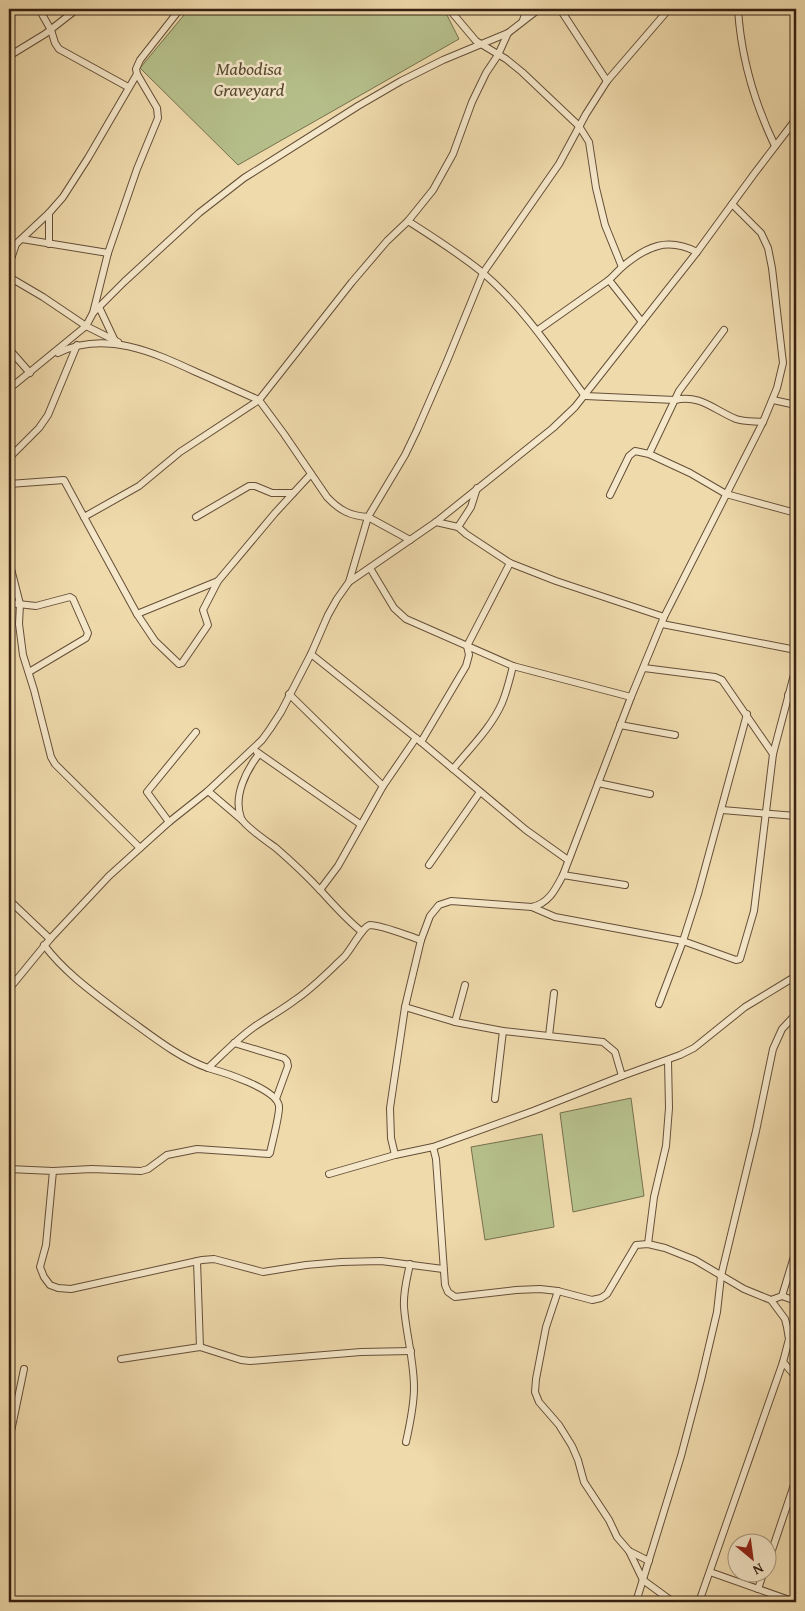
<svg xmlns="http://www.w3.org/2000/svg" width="805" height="1611" viewBox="0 0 805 1611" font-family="'Gentium Book Plus',serif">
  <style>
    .green { fill: #b6c08b; stroke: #76704e }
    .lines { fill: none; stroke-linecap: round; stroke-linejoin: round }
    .minor-casing { stroke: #644f38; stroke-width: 8 }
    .minor { stroke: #f5e7c9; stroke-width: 6 }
    .labels { text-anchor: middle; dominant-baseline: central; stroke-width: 5; stroke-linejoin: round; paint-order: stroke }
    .park-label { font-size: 18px; font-style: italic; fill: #564930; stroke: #f5e7c9 }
  </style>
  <rect width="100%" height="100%" fill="#efdaac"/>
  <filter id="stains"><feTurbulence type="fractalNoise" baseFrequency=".004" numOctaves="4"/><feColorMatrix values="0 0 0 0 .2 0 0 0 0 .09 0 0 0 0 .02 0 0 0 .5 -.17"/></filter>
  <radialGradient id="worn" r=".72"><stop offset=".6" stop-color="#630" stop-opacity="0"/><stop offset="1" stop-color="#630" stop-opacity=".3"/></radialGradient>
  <g class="green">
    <path d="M189 9H444L459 39 238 165 140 68Z"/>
    <path d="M631 1098 644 1196 573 1212 560 1113Z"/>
    <path d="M542 1134 554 1227 485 1240 471 1147Z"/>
  </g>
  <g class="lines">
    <defs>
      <g id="minor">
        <path d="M39 9 51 30 55 43 59 49 128 87"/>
        <path d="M449 9 476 41 506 59 522 72 579 126 589 142 596 188 605 225 622 267C647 246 667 237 697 252"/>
        <path d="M560 9 607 81"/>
        <path d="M738 9C741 58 754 102 775 146"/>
        <path d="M523 20 527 9"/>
        <path d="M9 56 45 34 77 9"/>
        <path d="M49 213V244"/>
        <path d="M408 221C433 237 460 254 483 273 524 308 553 353 585 396L675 400C700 394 714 410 736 419 745 422 754 421 763 422"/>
        <path d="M22 239 108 253"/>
        <path d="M9 265 16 244 49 213 63 197 88 158 137 74"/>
        <path d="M9 277 43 297 86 326 118 342"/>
        <path d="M609 280 642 322"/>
        <path d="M99 307 115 341"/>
        <path d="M93 313 124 282 199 213 244 178 358 106 401 81 443 60 508 33 539 9"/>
        <path d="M538 330 609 280 622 267"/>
        <path d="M724 330 679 391 649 454 690 473 726 494 796 513"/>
        <path d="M9 349 30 373"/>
        <path d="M58 353C105 330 153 352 196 372 217 381 238 391 259 400"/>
        <path d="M9 389 86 326 93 313 108 253 137 169 158 118 157 108 137 74 136 69 140 60 180 9"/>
        <path d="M773 400 796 405"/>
        <path d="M9 458 39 428 48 415 77 345"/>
        <path d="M9 484 64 480 84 517 139 486 180 452 259 400"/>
        <path d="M610 495 629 456 635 451 649 454"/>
        <path d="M84 517 137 614 218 581 275 513 311 474"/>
        <path d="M196 517 249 486H255L272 493H293"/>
        <path d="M436 522 458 527 466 534 510 563 556 581 664 617"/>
        <path d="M458 527 471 507 477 488"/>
        <path d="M410 540 368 517 405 455 417 430 447 361 483 273 559 164 586 114 607 81 669 9"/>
        <path d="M9 561 20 604 19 624 23 655 34 690 51 757 55 764 140 848"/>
        <path d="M370 568 394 608 406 619 513 666 631 697"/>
        <path d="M349 582 368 517C350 516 339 510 327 497L284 434 259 400 352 282 387 241 408 221 433 190 453 154 472 102 486 73 498 55 508 33"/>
        <path d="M9 603 36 606 70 597 73 599 88 633 86 638 29 672"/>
        <path d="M137 614 155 641 179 664 182 663 208 625 203 610 218 581"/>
        <path d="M662 624 796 650"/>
        <path d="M311 654 421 742 526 830 568 860"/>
        <path d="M644 668 715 677 722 680 773 754"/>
        <path d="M289 694 383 786"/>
        <path d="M788 695 796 696"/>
        <path d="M620 725 675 735"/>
        <path d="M421 742 466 666 469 655 467 646 510 563"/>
        <path d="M257 752 360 824"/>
        <path d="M259 754C246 771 233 796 241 818 244 826 268 842 276 848 291 861 307 876 321 891 334 905 346 919 361 931"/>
        <path d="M453 769C470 748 491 728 502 703 507 691 510 678 513 666"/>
        <path d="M598 783 650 794"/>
        <path d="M208 791 242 820"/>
        <path d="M722 810 796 816"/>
        <path d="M169 822 147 792 196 732"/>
        <path d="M429 865 480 792"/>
        <path d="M563 875 625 885"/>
        <path d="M320 890 338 866 383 786 416 738"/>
        <path d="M9 900 50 939"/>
        <path d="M532 907 555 917 683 941 736 960 740 959 754 911 773 754 796 667"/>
        <path d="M44 945C66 974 95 994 124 1016 151 1035 177 1057 208 1068 223 1054 237 1039 254 1027 267 1018 282 1010 295 1000 313 988 328 972 344 957 350 951 363 926 370 925 382 925 408 936 421 940"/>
        <path d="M9 989 50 939 109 876 169 822 208 791 262 740 270 729 281 712 311 654 328 615 337 599 349 582 436 522 553 428 575 407 697 252 754 174 796 119"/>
        <path d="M659 1004 683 941 698 894 747 714"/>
        <path d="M405 1007 455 1022 503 1031 603 1042 615 1052 622 1076 680 1055 694 1048 745 1007 796 976"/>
        <path d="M455 1022 465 985"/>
        <path d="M549 1036 554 993"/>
        <path d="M234 1043 284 1058 287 1061 288 1066 276 1099"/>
        <path d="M495 1099 503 1031"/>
        <path d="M433 1147 533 1111 622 1076"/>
        <path d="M9 1169 53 1171 46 1245 40 1267 44 1277 50 1285 58 1288 71 1289 202 1260 214 1259 263 1272 306 1265 341 1262 381 1261 443 1269"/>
        <path d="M53 1171 92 1169 141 1171 148 1169 167 1155 197 1149 269 1154 270 1153C272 1143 280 1114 279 1106 277 1089 223 1072 208 1068"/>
        <path d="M329 1174 395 1155"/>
        <path d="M648 1244 654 1197 666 1146 669 1108 668 1060"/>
        <path d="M558 1291 546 1327 536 1379 535 1392 539 1402 559 1425 572 1446 578 1460 584 1482 609 1520 617 1537 629 1551 649 1561"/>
        <path d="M782 1296 796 1301"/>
        <path d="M771 1300 782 1296 796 1250"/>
        <path d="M200 1347 241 1360 250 1361 361 1352 411 1351"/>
        <path d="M121 1359 200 1347 197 1261"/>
        <path d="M783 1362 796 1377"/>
        <path d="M9 1441 24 1369"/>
        <path d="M406 1442C410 1424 414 1406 414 1388 414 1360 406 1334 404 1307 403 1292 407 1278 410 1264"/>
        <path d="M629 1551 643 1580 673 1602"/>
        <path d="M768 1562 796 1479"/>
        <path d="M710 1572 795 1602"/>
        <path d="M758 1589 763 1574"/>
        <path d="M636 1602 681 1456 701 1380 717 1312 721 1276 756 1131 773 1049 782 1029 796 1014"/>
        <path d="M699 1602 783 1362 789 1339 787 1327 785 1319 771 1300 744 1289 695 1260 665 1248 648 1244 636 1245 607 1294 601 1298 592 1300 558 1291 540 1289 516 1290 455 1297 448 1292 445 1285 436 1159 433 1147 395 1155 391 1138 390 1108 405 1007 421 940 430 916 439 905 451 901 532 907C549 903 555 890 563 875L631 697 664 617 763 422 777 388 783 363 772 268 768 248 761 233 732 204"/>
      </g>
    </defs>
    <use href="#minor" class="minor-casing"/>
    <use href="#minor" class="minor"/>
  </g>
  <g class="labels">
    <g class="park-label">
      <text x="249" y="68">Mabodisa<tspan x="249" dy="21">Graveyard</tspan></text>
    </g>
  </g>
  <rect width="805" height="1611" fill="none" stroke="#efdaac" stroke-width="30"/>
  <rect x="10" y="10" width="785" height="1591" fill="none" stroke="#362112" stroke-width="2.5"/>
  <rect x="15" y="15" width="775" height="1581" fill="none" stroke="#362112"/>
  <g transform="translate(752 1558) rotate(151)"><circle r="24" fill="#f5e7c9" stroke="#a99880"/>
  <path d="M0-4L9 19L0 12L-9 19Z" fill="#8f2418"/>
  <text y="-8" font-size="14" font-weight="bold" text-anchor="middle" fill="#362112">N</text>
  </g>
  <rect width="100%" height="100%" filter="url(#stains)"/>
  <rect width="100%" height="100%" fill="url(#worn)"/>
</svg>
